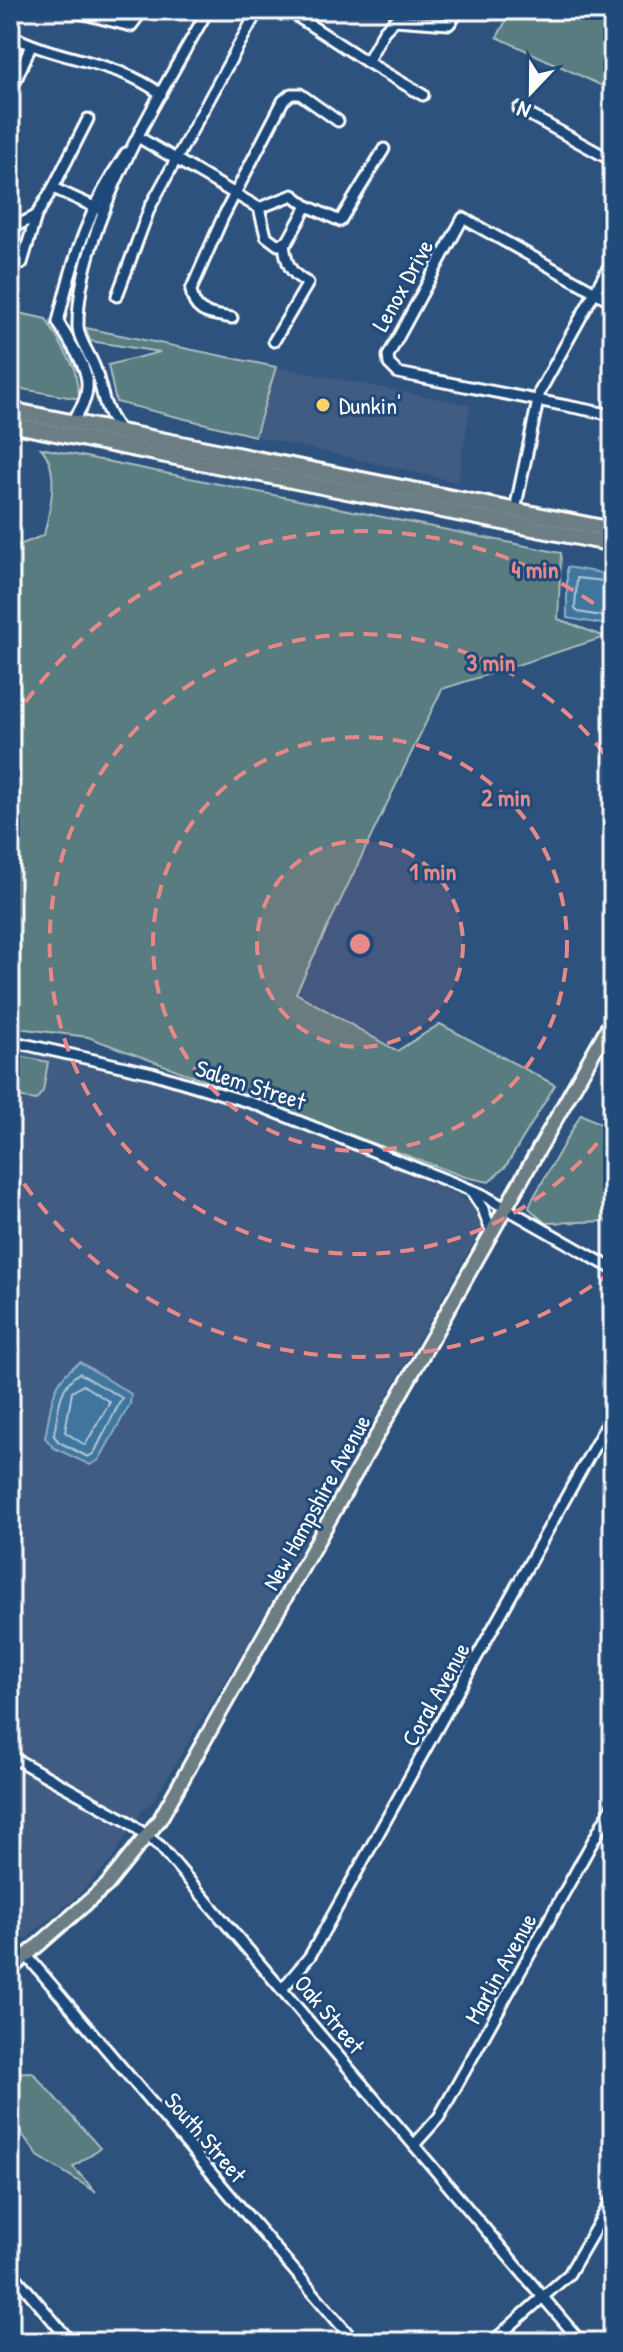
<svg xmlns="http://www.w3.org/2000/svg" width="623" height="2352" viewBox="0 0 623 2352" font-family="'Patrick Hand',sans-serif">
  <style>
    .built { fill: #405c82 }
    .green { fill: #587b7f; stroke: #acbdbf; stroke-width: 2 }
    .water { fill: #41769e; stroke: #8dadc5; stroke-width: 2 }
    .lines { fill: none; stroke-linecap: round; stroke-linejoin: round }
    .shore { stroke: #b3c8d8; stroke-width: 2 }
    .minor-casing { stroke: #fff; stroke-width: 15 }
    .major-casing { stroke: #fff; stroke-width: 18 }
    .highway-casing { stroke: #fff; stroke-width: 20 }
    .minor { stroke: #1f4a7a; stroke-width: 9 }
    .major { stroke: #6c7e84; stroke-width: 12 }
    .highway { stroke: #6c7e84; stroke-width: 14 }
    .ring { fill: none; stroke: #e88989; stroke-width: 4; stroke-dasharray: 14 10 }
    .poi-dot { fill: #ffd166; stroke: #1f4a7a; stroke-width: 3 }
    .labels { text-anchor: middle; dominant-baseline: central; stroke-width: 6; stroke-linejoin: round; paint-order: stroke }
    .street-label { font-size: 24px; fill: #fff; stroke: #1f4a7a }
    .poi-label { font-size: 24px; fill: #fff; stroke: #1f4a7a; text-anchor: start }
    .centre { fill: #e88989; stroke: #1f4a7a; stroke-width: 4 }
    .ring-label { font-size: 24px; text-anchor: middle; font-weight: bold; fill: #e88989; stroke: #1f4a7a; stroke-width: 6; stroke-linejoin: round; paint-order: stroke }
  </style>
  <rect width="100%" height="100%" fill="#2e527e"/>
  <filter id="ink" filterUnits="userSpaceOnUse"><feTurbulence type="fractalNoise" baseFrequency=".0125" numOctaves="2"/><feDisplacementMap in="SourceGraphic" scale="16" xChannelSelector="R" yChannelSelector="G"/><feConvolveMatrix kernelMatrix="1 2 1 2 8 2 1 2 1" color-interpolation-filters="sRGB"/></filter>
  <g filter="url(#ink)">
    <g class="built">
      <path d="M276 367 470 405 458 482 255 436Z"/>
      <path d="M10 1041 82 1057 255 1104 416 1169 473 1205 480 1216V1231L255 1630 154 1800 143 1809 110 1862 78 1895 10 1952Z"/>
    </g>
    <g class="green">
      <path d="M512 10H613V91L497 37Z"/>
      <path d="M10 311 46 319 74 367 80 399 10 387Z"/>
      <path d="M86 328 276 367 255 436 116 402 108 365 160 352 90 341Z"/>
      <path d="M41 448 561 553 558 619 605 637 442 689 296 993 397 1051 440 1024 555 1085 506 1166 489 1182 465 1177 88 1037 10 1027V549L44 535C50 509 61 470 41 448Z"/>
      <path d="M10 1054 48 1062 43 1091 36 1100 10 1096Z"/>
      <path d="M581 1114 613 1130V1221L545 1223 529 1208 531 1202Z"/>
      <path d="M32 2072 100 2148 73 2167 96 2192 38 2156 10 2117V2073Z"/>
    </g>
    <g class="water">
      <path d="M567 567 613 575V626L567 618Z"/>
      <path d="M80 1362 131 1394 130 1404 99 1460 90 1465 54 1448 45 1438C52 1405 49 1382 80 1362Z"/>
    </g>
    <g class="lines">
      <g class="shore">
        <path d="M613 582 577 578 575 608 578 612 613 618"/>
        <path d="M79 1373 122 1398 94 1453 88 1457 59 1442 54 1436C58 1413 58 1386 79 1373Z"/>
        <path d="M83 1385 110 1402 85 1445 65 1432 72 1392Z"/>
      </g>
      <defs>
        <g id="minor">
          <path d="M287 10 367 62"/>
          <path d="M80 13 131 26 143 10"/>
          <path d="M10 35C59 61 116 60 161 94"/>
          <path d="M10 93 31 46"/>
          <path d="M423 95 367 62 384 31 395 20 449 24 460 10"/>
          <path d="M519 109 613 161"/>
          <path d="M138 137 259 208 266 236 278 245 288 241 307 206 293 195 259 208"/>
          <path d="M53 188 88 119"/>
          <path d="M307 206 340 221 384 149"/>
          <path d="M10 229 36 216"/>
          <path d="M10 267 22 263 36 216 53 188 99 209"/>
          <path d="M117 296 150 207 258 10"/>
          <path d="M613 302 463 218 388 356 389 364 398 373 613 415"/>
          <path d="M232 318C210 314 194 315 191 290L223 217 283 101 291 94H300L338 121"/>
          <path d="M274 341 308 283C290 274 286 263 284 244"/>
          <path d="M71 422C105 383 78 358 58 322 72 260 90 205 126 153"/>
          <path d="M121 432C103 409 104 397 96 371 92 357 78 340 78 326 77 227 160 95 208 10"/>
          <path d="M515 510 540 391 613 259"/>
          <path d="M10 1041 152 1073 255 1104 481 1194 613 1269"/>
          <path d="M472 1192 483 1209 492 1234"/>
          <path d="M10 1756 127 1821 160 1846 581 2342"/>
          <path d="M27 1956 355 2342"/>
          <path d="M283 1988 310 1956 613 1413"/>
          <path d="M414 2145 439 2117 613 1805"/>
          <path d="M10 2270 71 2342"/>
          <path d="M492 2342 569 2274 613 2198"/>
        </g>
        <path id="major" d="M10 1970 107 1885 160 1819 613 1018"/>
        <g id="highway">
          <path d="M10 410 613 530"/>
          <path d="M10 424 613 544"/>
        </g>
      </defs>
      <use href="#minor" class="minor-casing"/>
      <use href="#major" class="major-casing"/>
      <use href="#highway" class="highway-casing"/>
      <use href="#minor" class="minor"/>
      <use href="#major" class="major"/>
      <use href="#highway" class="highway"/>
    </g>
  </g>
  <circle cx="360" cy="944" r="103" fill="#e88989" fill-opacity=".12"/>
  <g class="ring">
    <circle cx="360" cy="944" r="103"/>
    <circle cx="360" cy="944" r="207"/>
    <path d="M612 1124A310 310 0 1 1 612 764"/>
    <path d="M611 1272A413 413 0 0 1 12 1166M12 722A413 413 0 0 1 611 616"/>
  </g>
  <circle class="poi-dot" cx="323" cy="405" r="8"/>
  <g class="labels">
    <g class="street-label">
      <text transform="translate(402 285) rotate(-61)">Lenox Drive</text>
      <text transform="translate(251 1084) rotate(18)">Salem Street</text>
      <text transform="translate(316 1502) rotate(-61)">New Hampshire Avenue</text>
      <text transform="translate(435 1694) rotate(-61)">Coral Avenue</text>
      <text transform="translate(500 1968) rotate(-61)">Marlin Avenue</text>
      <text transform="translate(330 2014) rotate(50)">Oak Street</text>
      <text transform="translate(206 2137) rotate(49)">South Street</text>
    </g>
    <g class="poi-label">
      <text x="339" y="405">Dunkin'</text>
    </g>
  </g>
  <circle cx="360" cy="944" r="12" class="centre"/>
  <g class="ring-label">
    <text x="535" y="578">4 min</text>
    <text x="491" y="671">3 min</text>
    <text x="506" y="806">2 min</text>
    <text x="433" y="880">1 min</text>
  </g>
  <rect width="623" height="2352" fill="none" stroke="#1f4a7a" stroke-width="40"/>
  <rect x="20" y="20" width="583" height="2312" fill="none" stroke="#fff" stroke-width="3" filter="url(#ink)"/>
  <g transform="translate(531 92) rotate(202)" stroke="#1f4a7a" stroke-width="6" paint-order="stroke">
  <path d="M0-6L14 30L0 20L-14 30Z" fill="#ffffff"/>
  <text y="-12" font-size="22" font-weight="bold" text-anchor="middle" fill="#ffffff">N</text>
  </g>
</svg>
